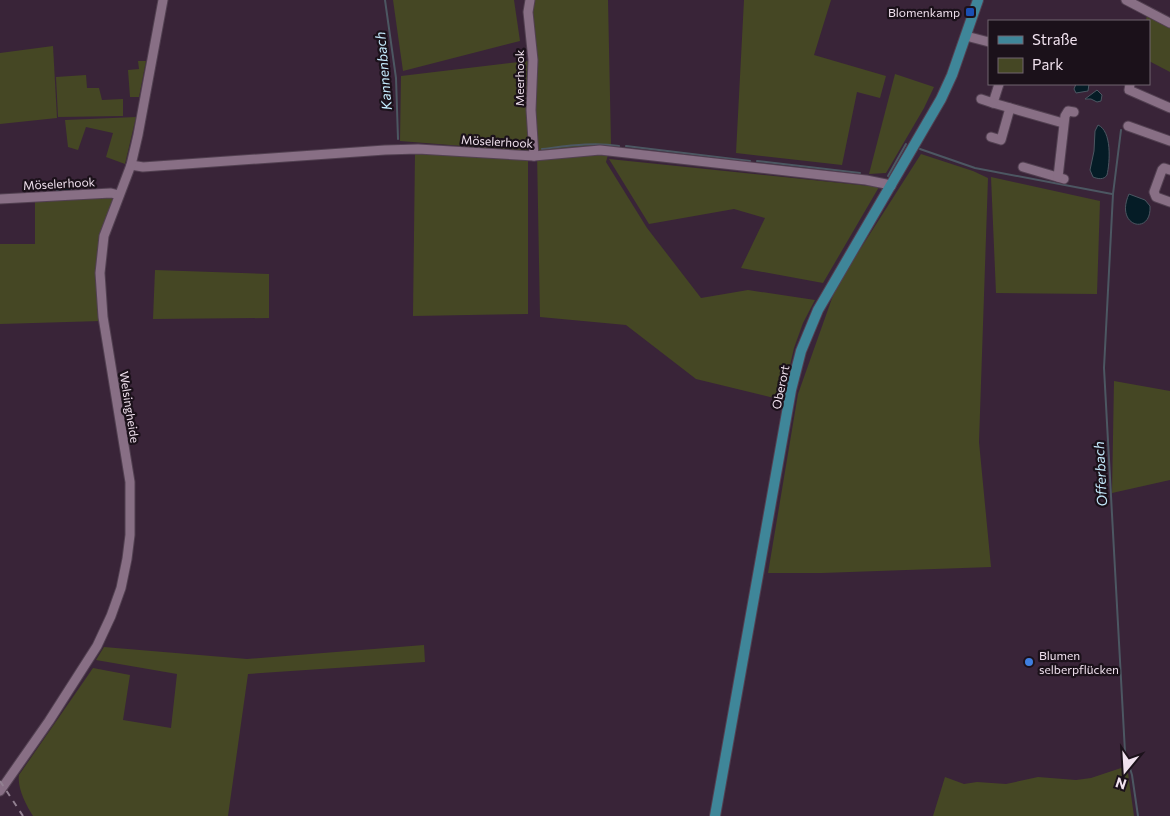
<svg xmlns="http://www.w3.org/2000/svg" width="1170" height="816" viewBox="0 0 1170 816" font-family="Commissioner,sans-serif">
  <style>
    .green { fill: #454724 }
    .water { fill: #051c26; stroke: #4c5762 }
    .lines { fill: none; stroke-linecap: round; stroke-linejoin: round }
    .stream { stroke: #4c5762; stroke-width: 2 }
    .minor-casing { stroke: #524051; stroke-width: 11 }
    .major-casing { stroke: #524051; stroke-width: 12 }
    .minor { stroke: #886f85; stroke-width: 9 }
    .major { stroke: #3f8699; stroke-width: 10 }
    .rail { stroke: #928091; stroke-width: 2; stroke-dasharray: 6 6; stroke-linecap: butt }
    .transit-dot { fill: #1a4fb4; stroke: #1b111a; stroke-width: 2 }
    .shop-dot { fill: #3f7fe0; stroke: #1b111a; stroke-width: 2 }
    .labels { text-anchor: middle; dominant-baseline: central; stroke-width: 4.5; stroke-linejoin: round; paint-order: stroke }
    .poi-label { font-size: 12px; fill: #f0e1ee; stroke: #1b111a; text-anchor: end }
    .street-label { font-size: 12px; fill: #f0e1ee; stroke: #1b111a }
    .water-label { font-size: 14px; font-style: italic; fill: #c3e9fc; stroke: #1b111a }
  </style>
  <rect width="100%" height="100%" fill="#392438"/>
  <g class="green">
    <path d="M393 0H514L520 41 403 71Z"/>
    <path d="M534 0H608L611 144 606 162 647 228 701 298 748 290 815 300 803 323 794 348 782 400 696 379 626 325 540 317 537 152 400 141 401 76 536 60 532 11Z"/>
    <path d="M744 0H831L814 55 886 76 880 98 857 92 842 165 736 153Z"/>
    <path d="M1147 14 1170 28V72L1149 61V21H1146Z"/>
    <path d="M53 46 57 118 0 124V53Z"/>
    <path d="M138 61H146L139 97H130L128 70 139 69Z"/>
    <path d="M895 74 934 87 924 108 886 173 869 174Z"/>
    <path d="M86 75 87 88H99L102 100 123 99V116L58 117 56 77Z"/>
    <path d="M136 117 125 164 106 157 113 133 86 127 78 150 68 147 65 120Z"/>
    <path d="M415 153 528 159V314L413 316Z"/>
    <path d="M921 154 973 171 988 178 979 442 991 567 822 573H768L798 394 836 287Z"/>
    <path d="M609 159 879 187 823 283 741 268 765 218 734 209 649 224Z"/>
    <path d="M991 177 1100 201 1097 294 996 293Z"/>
    <path d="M111 196 114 199 102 235 101 321 0 324V244H35V199Z"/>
    <path d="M155 270 269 274V318L153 319Z"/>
    <path d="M1114 381 1170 391V480L1112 493Z"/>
    <path d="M424 645 425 662 248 674 228 816H33C26 805 17 788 19 775L93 668 130 675 123 720 171 728 177 674 96 660 104 647 247 659Z"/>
    <path d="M1127 766 1134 816H933L945 777 964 784 977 782 1006 784 1038 777 1076 780 1091 778Z"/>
  </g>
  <g class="water">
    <path d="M1076 84H1089L1088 91 1076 93 1074 89Z"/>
    <path d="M1097 90 1102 95 1101 101 1097 102 1091 99H1085Z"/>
    <path d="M1098 125C1112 131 1110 162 1107 175 1104 180 1098 179 1093 177L1090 170 1094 151 1095 131Z"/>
    <path d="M60 183 71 185V191L70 192 56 191V185Z"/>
    <path d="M1129 194 1145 200 1150 206C1152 236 1114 227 1129 194Z"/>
  </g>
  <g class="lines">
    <g class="stream">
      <path d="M385 0 396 78 398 139"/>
      <path d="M1121 130 1113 194 1104 368 1125 752 1132 775 1138 816"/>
      <path d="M626 146 750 161"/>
      <path d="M542 149C568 146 593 142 619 146"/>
      <path d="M920 149 975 168 1112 194"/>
      <path d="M757 161 860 173"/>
      <path d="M888 176 906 144"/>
    </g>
    <defs>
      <g id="minor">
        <path d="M530 0 528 12 533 60 531 110 534 156"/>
        <path d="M1126 0 1170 23"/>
        <path d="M966 36 989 42"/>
        <path d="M999 84 993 103 1063 123"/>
        <path d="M1130 84 1129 90 1170 108"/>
        <path d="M981 99 993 103"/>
        <path d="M1128 126 1170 141"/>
        <path d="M991 137 1001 140 1010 108"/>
        <path d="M131 165 143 167 385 150 418 149 534 156 600 150 866 180 886 184 891 186"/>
        <path d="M1023 167 1064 179"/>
        <path d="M1170 170 1164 168 1162 170 1154 192 1156 197 1170 202"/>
        <path d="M1058 177 1065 116 1068 111 1074 112"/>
        <path d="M0 199 111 193 119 195"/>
        <path d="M0 791 49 721 97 646 111 616 121 588 127 559 130 535V482L103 317 100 273 104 236 131 165 138 135 163 0"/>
      </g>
      <path id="major" d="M715 816 791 390 801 351 818 310 941 99 952 75 978 0"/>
    </defs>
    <use href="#minor" class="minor-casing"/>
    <use href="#major" class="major-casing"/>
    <use href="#minor" class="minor"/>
    <use href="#major" class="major"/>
    <path class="rail" d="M0 781 23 816"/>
  </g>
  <rect class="transit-dot" x="965" y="7" width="10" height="10" rx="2.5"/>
  <circle class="shop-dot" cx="1029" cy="662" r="5"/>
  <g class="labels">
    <g class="poi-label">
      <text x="960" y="12">Blomenkamp</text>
      <text x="1039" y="655" text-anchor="start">Blumen<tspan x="1039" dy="14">selberpflücken</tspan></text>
    </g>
    <g class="street-label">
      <text transform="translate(519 78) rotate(-90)">Meerhook</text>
      <text transform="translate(497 141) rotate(3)">Möselerhook</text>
      <text transform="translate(59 183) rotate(-3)">Möselerhook</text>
      <text transform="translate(780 387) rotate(-78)">Oberort</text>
      <text transform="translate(130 407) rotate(81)">Welsingheide</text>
    </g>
    <g class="water-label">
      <text transform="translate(383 71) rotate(-95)">Kannenbach</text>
      <text transform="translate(1100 474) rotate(-93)">Offerbach</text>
    </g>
  </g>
  <rect x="988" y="20" width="162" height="65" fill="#1b111a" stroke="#70646f"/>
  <rect x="998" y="36" width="25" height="8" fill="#3f8699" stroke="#70646f"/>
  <text x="1032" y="45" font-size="15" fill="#f0e1ee">Straße</text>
  <rect x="998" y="58" width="25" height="15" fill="#454724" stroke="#70646f"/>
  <text x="1032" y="70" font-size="15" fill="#f0e1ee">Park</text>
  <g transform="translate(1125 771) rotate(198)" stroke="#1b111a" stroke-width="4" paint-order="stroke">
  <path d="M0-4L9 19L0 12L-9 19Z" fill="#f0e1ee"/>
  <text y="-8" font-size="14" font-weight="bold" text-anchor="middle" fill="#f0e1ee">N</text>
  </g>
</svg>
